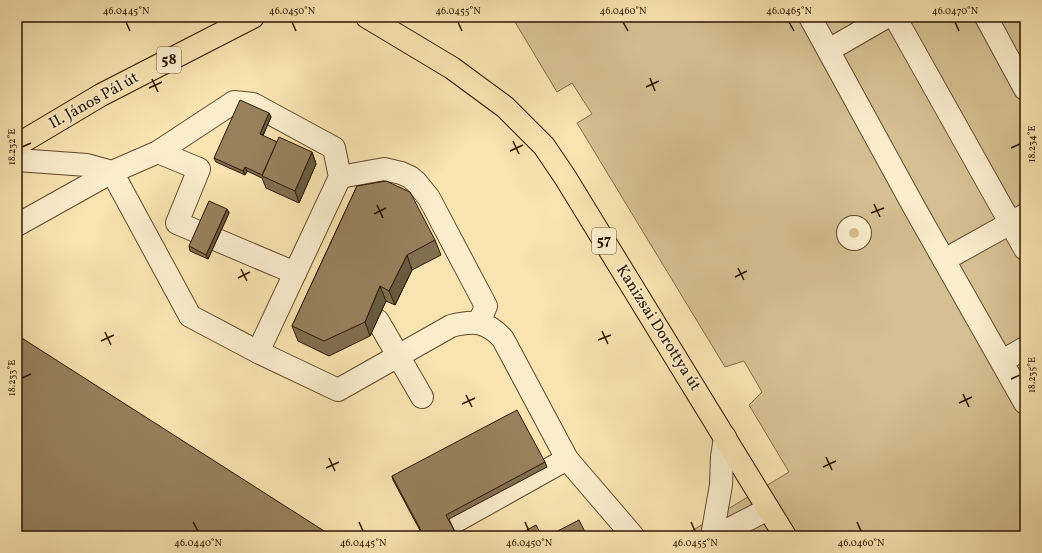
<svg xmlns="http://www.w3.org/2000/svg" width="1042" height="553" viewBox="0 0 1042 553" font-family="Vollkorn,serif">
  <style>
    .green { fill: #d5c093; stroke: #806c4a }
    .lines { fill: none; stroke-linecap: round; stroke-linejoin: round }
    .minor-casing { stroke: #5f4a2c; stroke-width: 24 }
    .major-casing { stroke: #2c1700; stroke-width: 24 }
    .minor { stroke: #faedcc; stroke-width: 22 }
    .major { stroke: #f8e3b1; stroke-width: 22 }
    .wall { fill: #816f4f; stroke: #2c1700 }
    .shaded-wall { fill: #695a40; stroke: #2c1700 }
    .building { fill: #96815c; stroke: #2c1700 }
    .ticks { fill: none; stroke: #2c1700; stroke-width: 1.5 }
    .labels { text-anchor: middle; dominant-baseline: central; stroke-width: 3.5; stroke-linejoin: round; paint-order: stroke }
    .shield { fill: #faedcc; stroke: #6a573d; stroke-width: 1 }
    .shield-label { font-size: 15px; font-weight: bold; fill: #2c1700 }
    .street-label { font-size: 16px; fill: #2c1700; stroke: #faedcc }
    .neatline { fill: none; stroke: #2c1700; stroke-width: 1.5 }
    .ticks-label { font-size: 10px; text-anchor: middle; fill: #2c1700 }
  </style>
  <rect width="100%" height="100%" fill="#f8e3b1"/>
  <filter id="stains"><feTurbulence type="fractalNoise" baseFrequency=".005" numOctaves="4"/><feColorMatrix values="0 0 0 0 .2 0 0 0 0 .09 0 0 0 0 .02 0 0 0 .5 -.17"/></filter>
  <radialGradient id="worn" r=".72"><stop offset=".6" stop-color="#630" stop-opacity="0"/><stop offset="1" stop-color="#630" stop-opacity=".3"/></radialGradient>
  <path class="green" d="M512 17H1025V536H692L690 532 789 472 749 405 762 392 744 361 725 367 577 123 592 114 572 83 557 92Z"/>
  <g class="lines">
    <defs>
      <g id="minor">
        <path d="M810 17 914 207 1025 403"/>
        <path d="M895 17 1025 249"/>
        <path d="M986 17 1025 89"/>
        <path d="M829 50 886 17"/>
        <path d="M158 152 199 169 177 223 295 273"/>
        <path d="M17 160 87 165 112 172 190 316 258 352 338 390 451 326C474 320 487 321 503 339L567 459 633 536"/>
        <path d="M340 177 384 169 401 173 410 177 416 182 429 198 486 306 479 323"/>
        <path d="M17 225 112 172 158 152 234 102 253 104 334 148 340 177 258 352"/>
        <circle cx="854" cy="233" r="6"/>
        <path d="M944 260 1025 215"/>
        <path d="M378 321 422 397"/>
        <path d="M1002 361 1025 348"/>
        <path d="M458 520 567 459"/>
        <path d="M712 536 721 485 722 457 725 437"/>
        <path d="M716 536 768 509"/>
      </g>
      <g id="major">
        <path d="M367 17 452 68 505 107 544 146 565 177 785 536"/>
        <path d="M17 145 101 95 253 17"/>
      </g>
    </defs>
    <use href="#minor" class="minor-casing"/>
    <use href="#major" class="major-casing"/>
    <use href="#minor" class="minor"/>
    <use href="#major" class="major"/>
  </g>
  <g class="wall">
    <path d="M269 113 271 117 263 136 277 142 312 152 316 164 299 203 266 188 262 178 247 171 245 175 216 162 214 158Z"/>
    <path d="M357 186 435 240 441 255 412 270 395 305 386 301 370 336 329 356 298 341 292 326Z"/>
    <path d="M227 209 229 213 208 259 190 251 189 246Z"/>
    <path d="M545 462 547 467 449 519 455 532 457 536H423L393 480 392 476Z"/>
  </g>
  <g class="shaded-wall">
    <path d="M269 113 271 117 261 139 260 134Z"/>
    <path d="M312 152 316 164 299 203 295 191Z"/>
    <path d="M245 167 247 171 245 175 243 171Z"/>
    <path d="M227 209 229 213 208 259 206 255Z"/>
    <path d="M407 255 412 270 395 305 389 291Z"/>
    <path d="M380 286 386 301 370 336 365 322Z"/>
  </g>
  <g class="building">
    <path d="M240 100 269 113 260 134 277 142 262 175 245 167 243 171 214 158Z"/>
    <path d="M279 137 312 152 295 191 262 176Z"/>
    <path d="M386 181 410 192 435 240 407 255 389 291 380 286 365 322 324 341 292 326 357 186Z"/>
    <path d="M209 201 227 209 206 255 189 246Z"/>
    <path d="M17 335 332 536H17Z"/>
    <path d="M517 410 545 462 446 515 455 532 447 536H424L392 476Z"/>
    <path d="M579 520 587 536H548Z"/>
    <path d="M536 525 542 536H516Z"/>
  </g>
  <path class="ticks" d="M126 22 130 31M292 22 296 31M458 22 462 31M623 22 628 31M789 22 794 31M955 22 959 31M650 78 655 91M152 79 158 92M646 87 659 81M149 88 162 82M513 141 519 154M22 147 31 143M1011 148 1020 144M510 151 523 145M874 204 880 217M377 205 383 218M871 213 884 208M374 214 386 208M738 268 744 280M241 269 247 281M735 277 747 271M238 278 250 272M602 331 608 344M105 332 111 345M598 340 611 335M101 341 114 335M22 378 31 374M1011 379 1020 375M963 394 969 407M466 395 472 407M959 403 972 397M462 404 475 398M826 457 832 470M329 458 335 471M823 467 836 461M326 468 339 462M193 522 198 531M359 522 363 531M525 522 529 531M691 522 695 531M857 522 861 531"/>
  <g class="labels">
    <g class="shield">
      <rect x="157" y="47" width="24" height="26" rx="3"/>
      <rect x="592" y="228" width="24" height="26" rx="3"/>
    </g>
    <g class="shield-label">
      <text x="169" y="60">58</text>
      <text x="604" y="241">57</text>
    </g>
    <g class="street-label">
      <text transform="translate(94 101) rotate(-29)">II. János Pál út</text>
      <text transform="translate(658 328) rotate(58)">Kanizsai Dorottya út</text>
    </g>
  </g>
  <rect width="1042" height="553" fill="none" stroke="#f8e3b1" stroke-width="44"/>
  <rect x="22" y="22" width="998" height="509" class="neatline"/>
  <g class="ticks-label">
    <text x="126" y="14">46.0445°N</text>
    <text x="292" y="14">46.0450°N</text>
    <text x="458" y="14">46.0455°N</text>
    <text x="623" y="14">46.0460°N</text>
    <text x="789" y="14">46.0465°N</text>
    <text x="955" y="14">46.0470°N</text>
    <text transform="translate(1031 144) rotate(-90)" y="4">18.234°E</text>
    <text transform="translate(11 147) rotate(-90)" y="4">18.232°E</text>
    <text transform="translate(1031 375) rotate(-90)" y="4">18.235°E</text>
    <text transform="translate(11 378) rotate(-90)" y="4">18.233°E</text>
    <text x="198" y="546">46.0440°N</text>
    <text x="363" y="546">46.0445°N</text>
    <text x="529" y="546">46.0450°N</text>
    <text x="695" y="546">46.0455°N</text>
    <text x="861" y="546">46.0460°N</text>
  </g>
  <rect width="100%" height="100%" filter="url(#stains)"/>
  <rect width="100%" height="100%" fill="url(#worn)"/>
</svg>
